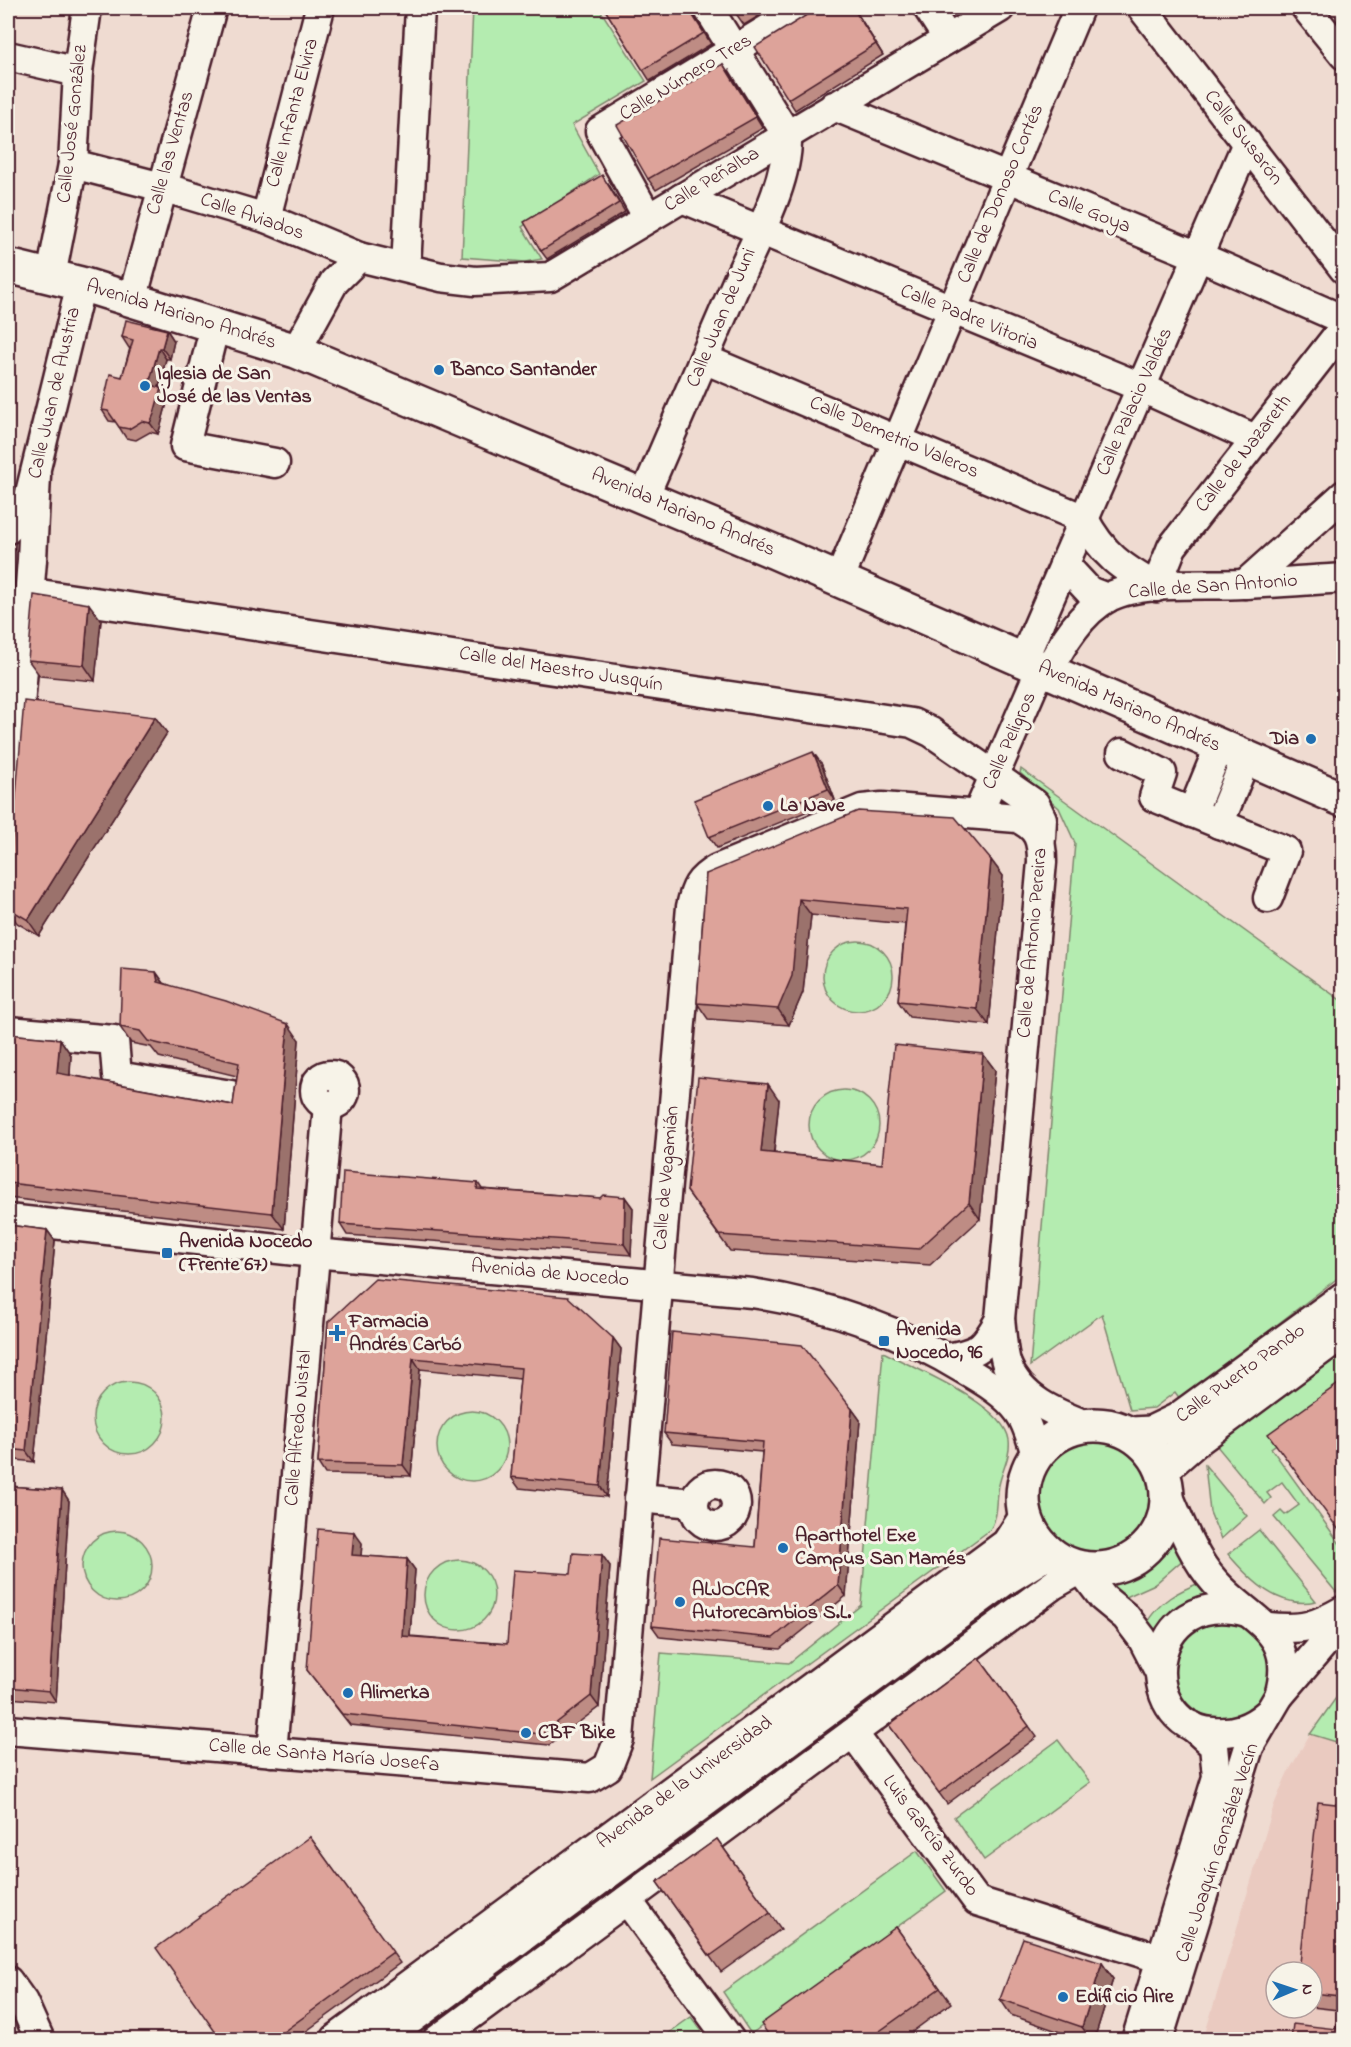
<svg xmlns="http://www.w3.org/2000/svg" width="1351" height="2047" viewBox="0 0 1351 2047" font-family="'Indie Flower',sans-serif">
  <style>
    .built { fill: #eacac0; fill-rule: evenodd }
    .green { fill: #b4ecb0; stroke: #7f866e; stroke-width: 1.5 }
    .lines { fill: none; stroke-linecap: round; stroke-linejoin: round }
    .minor-casing { stroke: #4a1f2b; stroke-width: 33 }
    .major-casing { stroke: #4a1f2b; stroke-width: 38 }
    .minor { stroke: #f7f3e8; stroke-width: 28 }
    .major { stroke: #f7f3e8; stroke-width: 33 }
    .wall { fill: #be8c84; stroke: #4a1f2b; stroke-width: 1.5 }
    .shaded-wall { fill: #9b726c; stroke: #4a1f2b; stroke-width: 1.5 }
    .building { fill: #dda39a; stroke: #4a1f2b; stroke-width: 1.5 }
    .poi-dot { fill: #1f6fb2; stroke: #f7f3e8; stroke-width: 2 }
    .labels { text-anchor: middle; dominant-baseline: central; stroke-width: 6; stroke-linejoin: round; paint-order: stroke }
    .street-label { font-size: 20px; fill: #4a1f2b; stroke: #f7f3e8 }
    .poi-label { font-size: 20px; font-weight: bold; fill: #4a1f2b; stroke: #f7f3e8; text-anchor: start }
  </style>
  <rect width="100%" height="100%" fill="#efdbd1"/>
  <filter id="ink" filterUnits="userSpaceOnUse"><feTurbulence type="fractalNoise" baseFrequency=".0167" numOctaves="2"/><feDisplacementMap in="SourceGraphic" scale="12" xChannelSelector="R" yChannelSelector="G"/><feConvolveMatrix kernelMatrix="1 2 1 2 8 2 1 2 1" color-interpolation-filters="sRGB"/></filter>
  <g filter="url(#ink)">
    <path class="built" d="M1310 1734 1343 1744V2039L1203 2040 1274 1805 1286 1776ZM1276 1972H1312V2008H1276Z"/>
    <g class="green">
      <path d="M473 8H599L646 81 572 125 599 174 522 227 542 259 525 262 462 257Z"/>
      <path d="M1021 769 1343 1002V1274L1180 1399 1175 1392 1154 1408 1130 1410 1102 1314 1030 1366 1075 843 1059 808 1020 773Z"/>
      <circle cx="858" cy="976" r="35"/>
      <circle cx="844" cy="1125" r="35"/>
      <path d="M1343 1351V1396L1271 1448 1343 1548V1584L1336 1592 1274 1517 1281 1511 1285 1515 1299 1505 1282 1482 1267 1493 1271 1498 1265 1504 1216 1445Z"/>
      <path d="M883 1352C914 1368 1004 1404 1009 1440 1011 1456 1002 1470 999 1485 996 1502 999 1515 990 1530L650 1778 661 1653 789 1663 861 1605Z"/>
      <circle cx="129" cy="1418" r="36"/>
      <circle cx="472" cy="1446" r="35"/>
      <circle cx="1094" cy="1497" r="55"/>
      <path d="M1205 1465 1247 1516 1221 1539 1210 1512Z"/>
      <path d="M1175 1529 1186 1557 1155 1584 1124 1598 1103 1583C1137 1574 1159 1560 1175 1529Z"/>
      <path d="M1259 1530 1316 1601C1279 1610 1250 1580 1228 1554Z"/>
      <circle cx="117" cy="1566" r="35"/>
      <circle cx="459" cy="1595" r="35"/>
      <path d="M1202 1582 1212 1595 1187 1603 1156 1638 1146 1624C1159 1601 1178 1591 1202 1582Z"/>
      <circle cx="1222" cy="1670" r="48"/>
      <path d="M1343 1688V1744L1310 1734 1311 1733Z"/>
      <path d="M1058 1740 1090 1782 984 1860 954 1817Z"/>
      <path d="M917 1851 946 1891 751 2034 723 1992Z"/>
      <path d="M691 2017 708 2039H660Z"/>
    </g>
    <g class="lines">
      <defs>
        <g id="minor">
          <path d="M928 8 948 39"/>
          <path d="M1142 8 1344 269"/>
          <path d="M1306 8 1344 55"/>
          <path d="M8 56 78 72"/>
          <path d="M834 106 1198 256 1344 320"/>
          <path d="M73 164 162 187 266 218 359 257"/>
          <path d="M682 198 1131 383 1255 439"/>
          <path d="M266 218 320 8"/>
          <path d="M648 218 600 131 803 8"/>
          <path d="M406 267 420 8"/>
          <path d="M51 276 73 164 78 72 87 8"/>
          <path d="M132 300 212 8"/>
          <path d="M215 325 185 446 275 463"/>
          <path d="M296 351 334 282 359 257 441 277 475 281 550 277 1000 8"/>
          <path d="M704 359 1084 519C1103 555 1121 567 1156 587"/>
          <path d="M644 497C674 426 705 355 736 284 755 240 789 183 787 135L708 8"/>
          <path d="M8 529 22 516 28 501 81 284"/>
          <path d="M1064 564 1089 591 1107 598"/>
          <path d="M839 580 1079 8"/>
          <path d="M1245 584 1344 495"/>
          <path d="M1156 587 1172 547 1344 327"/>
          <path d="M30 590 40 594 912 723 931 732 1035 804 1042 819 1041 838"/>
          <path d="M1023 660 1247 143"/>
          <path d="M1048 671C1062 644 1081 612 1109 597 1142 580 1205 586 1242 584 1276 583 1310 580 1344 578"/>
          <path d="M1122 753 1162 773 1154 797 1286 851 1268 898"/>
          <path d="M978 813 1041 668"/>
          <path d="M1192 813 1219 747"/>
          <path d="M1219 824 1246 758"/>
          <path d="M8 851 32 560 36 475"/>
          <path d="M8 1031 114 1040 117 1076 231 1095"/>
          <circle cx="330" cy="1090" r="15"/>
          <path d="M8 1219 314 1253 752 1293C827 1305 900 1330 965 1370 984 1381 1006 1394 1019 1412 1028 1424 1031 1440 1036 1454"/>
          <path d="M946 1358C979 1353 984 1348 1000 1319"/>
          <circle cx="715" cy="1505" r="21"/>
          <path d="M1167 1492C1180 1522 1193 1558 1215 1582 1251 1623 1298 1630 1279 1696"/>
          <path d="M639 1498 694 1503"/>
          <path d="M1247 1612C1145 1584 1132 1724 1212 1732 1234 1734 1251 1728 1267 1714"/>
          <path d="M1268 1627C1303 1630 1314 1627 1344 1610"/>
          <path d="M8 1730 590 1778 608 1767 619 1739 691 907C695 888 699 879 717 869L862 809 882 807 1017 818C1039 828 1042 840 1042 862L1000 1319C1002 1333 1002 1351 1007 1365 1020 1399 1055 1413 1086 1425"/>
          <path d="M853 1733 977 1901 1161 1959"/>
          <path d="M272 1752 328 1105"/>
          <path d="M627 1900 730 2040"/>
          <path d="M8 1981 23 2002 40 2040"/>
          <path d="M437 2040 1053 1585 1081 1569 1103 1598 1126 1617 1142 1638 1159 1671"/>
          <path d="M1136 2040 1217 1777 1214 1746 1192 1726"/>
          <path d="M1158 2040 1249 1747 1279 1696 1344 1620"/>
        </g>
        <g id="major">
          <path d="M8 266 81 284 296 351 775 552 1344 800"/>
          <circle cx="1095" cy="1497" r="72"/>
          <path d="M1132 1434 1151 1433 1178 1420 1344 1299"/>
          <path d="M1162 1469 1194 1441 1344 1330"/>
          <path d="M338 2040 1008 1545 1025 1519"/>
          <path d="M379 2040 1002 1580 1047 1552"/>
        </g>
      </defs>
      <use href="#minor" class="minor-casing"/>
      <use href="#major" class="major-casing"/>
      <use href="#minor" class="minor"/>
      <use href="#major" class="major"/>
    </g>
    <g class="wall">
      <path d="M604 8H689L711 44 650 81Z"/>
      <path d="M732 8H772L744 25Z"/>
      <path d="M818 8H854L883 55 795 110 788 99Z"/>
      <path d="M723 64 763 128 656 190 648 179Z"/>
      <path d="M608 183 625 212 547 259 541 251Z"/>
      <path d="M167 330 174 341 170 359H166L159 387 161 388 168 399 161 425 158 434 150 432 136 440 126 438 116 422 109 421 102 410 122 377 130 348H129L122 337Z"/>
      <path d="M101 620 95 681 40 676 28 660Z"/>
      <path d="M155 717 167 733 39 936 17 923 8 910V890Z"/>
      <path d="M821 763 835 800 717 848 709 837Z"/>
      <path d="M991 860 1003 876 989 1025 909 1017 898 1001 905 924 811 915 803 992 789 1025 708 1019 697 1003 706 874Z"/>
      <path d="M156 972 164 983 299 1040 284 1229 8 1198V1034L60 1039 71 1055 70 1075 233 1105 237 1076 159 1057 151 1047 131 1043 120 1027Z"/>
      <path d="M983 1054 995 1070 980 1219 930 1265 730 1251 687 1191 779 1100 774 1153 882 1164Z"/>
      <path d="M478 1183 482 1189 600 1198 625 1197 633 1208 631 1255 347 1235 340 1224Z"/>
      <path d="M8 1225 47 1230 55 1241 34 1462 8 1459Z"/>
      <path d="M328 1322 613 1338 621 1349 607 1497 519 1488 511 1477 520 1379 420 1369 411 1476 325 1474 318 1463Z"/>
      <path d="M852 1409 860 1420 846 1596 780 1649 660 1637 652 1626 755 1547 762 1452 672 1444 664 1433Z"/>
      <path d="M8 1486 62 1490 69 1501 56 1702 9 1698 8 1696Z"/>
      <path d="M362 1543 361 1556 407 1559 415 1570 410 1636 507 1644 571 1574 602 1555 610 1566 599 1707 549 1745 350 1725 307 1670Z"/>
      <path d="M979 1658 1037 1737 947 1804 889 1725Z"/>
      <path d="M1344 1805V2040L1336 2029 1338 2010 1312 2007V1972Z"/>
      <path d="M310 1837 400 1963 294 2040H221Z"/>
      <path d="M717 1839 781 1929 721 1972 657 1882Z"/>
      <path d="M896 1927 951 2003 901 2040H772Z"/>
      <path d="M1102 1963 1113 1979 1094 2040H1083L1011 2015 1000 1999Z"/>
    </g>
    <g class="shaded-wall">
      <path d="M853 8H854L883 55 876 44Z"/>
      <path d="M167 330 174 341 170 359 162 348Z"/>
      <path d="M159 348 166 359 157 395 149 384Z"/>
      <path d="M161 388 168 399 161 425 158 434 150 423Z"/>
      <path d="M89 604 101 620 95 681 84 665Z"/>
      <path d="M155 717 167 733 39 936 28 920Z"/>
      <path d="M813 752 821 763 835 800 828 789Z"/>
      <path d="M991 860 1003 876 989 1025 977 1009Z"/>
      <path d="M799 899 811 915 803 992 789 1025 778 1009Z"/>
      <path d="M156 972 167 988 158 982Z"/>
      <path d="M288 1024 299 1040 284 1229 272 1213Z"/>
      <path d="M60 1039 71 1055 69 1089 57 1073Z"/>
      <path d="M983 1054 995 1070 980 1219 969 1203Z"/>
      <path d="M768 1084 779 1100 772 1168 761 1152Z"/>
      <path d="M625 1197 633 1208 631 1255 624 1244Z"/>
      <path d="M47 1230 55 1241 34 1462 26 1451Z"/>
      <path d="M613 1338 621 1349 607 1497 600 1486Z"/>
      <path d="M413 1358 420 1369 411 1476 403 1465Z"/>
      <path d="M852 1409 860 1420 846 1596 838 1585Z"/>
      <path d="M62 1490 69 1501 56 1702 49 1691Z"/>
      <path d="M354 1532 362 1543 360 1566 352 1555Z"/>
      <path d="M602 1555 610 1566 599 1707 591 1696Z"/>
      <path d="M407 1559 415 1570 409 1647 402 1636Z"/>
      <path d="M1102 1963 1113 1979 1094 2040H1091L1082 2027Z"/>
    </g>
    <g class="building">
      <path d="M604 8H688L704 33 643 70Z"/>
      <path d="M732 8H746L736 14Z"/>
      <path d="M818 8H853L876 44 788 99 755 47Z"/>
      <path d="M723 64 756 117 648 179 617 125Z"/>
      <path d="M602 175 619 203 541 251 524 222Z"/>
      <path d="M126 320 167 330 162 348H159L149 384 161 388 154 414 150 423 142 421 129 429 119 427 108 411 102 410 110 374 122 377 133 340 122 337Z"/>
      <path d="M34 595 89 604 84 665 28 660Z"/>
      <path d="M24 701 155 717 28 920 8 908V890Z"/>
      <path d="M813 752 828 789 709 837 694 800Z"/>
      <path d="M858 811 955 817 991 860 977 1009 898 1001 907 909 799 899 792 976 778 1009 697 1003 706 874Z"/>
      <path d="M122 969 156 972 158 982 226 1001 288 1024 272 1213 8 1183V1034L60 1039 57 1073 233 1105 239 1063 148 1041 140 1031 120 1027Z"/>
      <path d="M894 1045 983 1054 969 1203 919 1249 719 1235 687 1191 698 1077 768 1084 761 1152 882 1164Z"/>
      <path d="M343 1172 478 1183 477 1189 600 1198 603 1195 625 1197 624 1244 340 1224Z"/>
      <path d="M8 1225 47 1230 26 1451 8 1449Z"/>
      <path d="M375 1279 568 1297 613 1338 600 1486 511 1477 521 1368 413 1358 403 1465 318 1463 328 1322Z"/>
      <path d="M672 1332 802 1345 852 1409 838 1585 773 1638 652 1626 659 1538 755 1547 763 1442 664 1433Z"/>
      <path d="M1344 1380V1537L1268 1434Z"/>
      <path d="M8 1486 62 1490 49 1691 8 1687Z"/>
      <path d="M318 1529 354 1532 352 1555 407 1559 402 1636 507 1644 513 1570 571 1574 573 1553 602 1555 591 1696 542 1734 342 1714 307 1670Z"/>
      <path d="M979 1658 1029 1726 939 1793 889 1725Z"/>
      <path d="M1318 1802 1344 1805V2040H1291L1293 2024 1336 2029 1340 1996 1312 1993V1972H1299Z"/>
      <path d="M310 1837 393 1952 272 2040H221L156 1948Z"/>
      <path d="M717 1839 770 1913 710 1956 657 1882Z"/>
      <path d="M896 1927 940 1988 867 2040H772L761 2024Z"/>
      <path d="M1023 1938 1102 1963 1082 2027 1000 1999Z"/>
    </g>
  </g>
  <g class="poi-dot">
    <circle cx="439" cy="370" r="6"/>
    <circle cx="145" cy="386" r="6"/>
    <circle cx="1311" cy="739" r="6"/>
    <circle cx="768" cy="806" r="6"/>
    <rect x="161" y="1247" width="12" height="12" rx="3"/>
    <path d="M334 1324h6v6h6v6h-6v6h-6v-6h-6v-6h6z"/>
    <rect x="878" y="1335" width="12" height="12" rx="3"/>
    <circle cx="783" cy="1548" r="6"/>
    <circle cx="680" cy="1602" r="6"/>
    <circle cx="348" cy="1693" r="6"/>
    <circle cx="526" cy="1733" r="6"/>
    <circle cx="1063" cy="1997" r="6"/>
  </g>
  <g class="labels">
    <g class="street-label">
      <text transform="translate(686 78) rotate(-31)">Calle Número Tres</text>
      <text transform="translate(293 113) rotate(-75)">Calle Infanta Elvira</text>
      <text transform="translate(73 124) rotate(-84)">Calle José González</text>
      <text transform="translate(1243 138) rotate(52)">Calle Susarón</text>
      <text transform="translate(171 153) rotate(-74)">Calle las Ventas</text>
      <text transform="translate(712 180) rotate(-31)">Calle Peñalba</text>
      <text transform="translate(1001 194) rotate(-67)">Calle de Donoso Cortés</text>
      <text transform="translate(1089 212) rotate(22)">Calle Goya</text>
      <text transform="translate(252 217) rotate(19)">Calle Aviados</text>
      <text transform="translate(181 315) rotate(17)">Avenida Mariano Andrés</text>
      <text transform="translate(722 318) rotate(-67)">Calle Juan de Juni</text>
      <text transform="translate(969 318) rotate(22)">Calle Padre Vitoria</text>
      <text transform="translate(55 393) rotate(-77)">Calle Juan de Austria</text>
      <text transform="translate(1135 402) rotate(-66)">Calle Palacio Valdés</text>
      <text transform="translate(894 438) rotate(23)">Calle Demetrio Valeros</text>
      <text transform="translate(1244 454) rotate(-52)">Calle de Nazareth</text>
      <text transform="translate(683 513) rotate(23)">Avenida Mariano Andrés</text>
      <text transform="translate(1213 587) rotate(-4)">Calle de San Antonio</text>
      <text transform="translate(561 670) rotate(9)">Calle del Maestro Jusquín</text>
      <text transform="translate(1129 707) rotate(24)">Avenida Mariano Andrés</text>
      <text transform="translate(1010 741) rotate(-66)">Calle Peligros</text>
      <text transform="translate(1033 943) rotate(-85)">Calle de Antonio Pereira</text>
      <text transform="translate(667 1178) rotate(-85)">Calle de Vegamián</text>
      <text transform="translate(550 1274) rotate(5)">Avenida de Nocedo</text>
      <text transform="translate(1241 1374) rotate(-36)">Calle Puerto Pando</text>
      <text transform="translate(299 1428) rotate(-85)">Calle Alfredo Nistal</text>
      <text transform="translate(324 1756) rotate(5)">Calle de Santa María Josefa</text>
      <text transform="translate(685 1783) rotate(-36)">Avenida de la Universidad</text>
      <text transform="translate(930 1836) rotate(53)">Luis García Zurdo</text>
      <text transform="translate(1218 1853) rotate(-72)">Calle Joaquín González Vecín</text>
    </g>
    <g class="poi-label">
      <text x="451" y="370">Banco Santander</text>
      <text x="157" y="374">Iglesia de San<tspan x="157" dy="23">José de las Ventas</tspan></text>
      <text x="1299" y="739" text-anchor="end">Dia</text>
      <text x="780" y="806">La Nave</text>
      <text x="179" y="1242">Avenida Nocedo<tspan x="179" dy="23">(Frente 67)</tspan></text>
      <text x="349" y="1322">Farmacia<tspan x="349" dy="23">Andrés Carbó</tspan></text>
      <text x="896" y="1330">Avenida<tspan x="896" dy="23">Nocedo, 96</tspan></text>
      <text x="795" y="1536">Aparthotel Exe<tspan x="795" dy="23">Campus San Mamés</tspan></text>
      <text x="692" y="1590">ALJOCAR<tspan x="692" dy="23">Autorecambios S.L.</tspan></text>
      <text x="360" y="1693">Alimerka</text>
      <text x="538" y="1733">CBF Bike</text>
      <text x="1075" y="1997">Edificio Aire</text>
    </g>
  </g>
  <rect width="1351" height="2047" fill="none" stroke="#f7f3e8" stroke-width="30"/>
  <rect x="15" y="15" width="1321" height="2017" fill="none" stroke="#4a1f2b" stroke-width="2" filter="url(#ink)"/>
  <g transform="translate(1294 1990) rotate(88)"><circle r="28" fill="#f7f3e8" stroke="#b29e9c" stroke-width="1.5"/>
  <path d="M0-4.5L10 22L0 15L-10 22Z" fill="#1f6fb2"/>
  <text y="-9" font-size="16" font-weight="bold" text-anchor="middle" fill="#4a1f2b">N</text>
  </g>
</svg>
